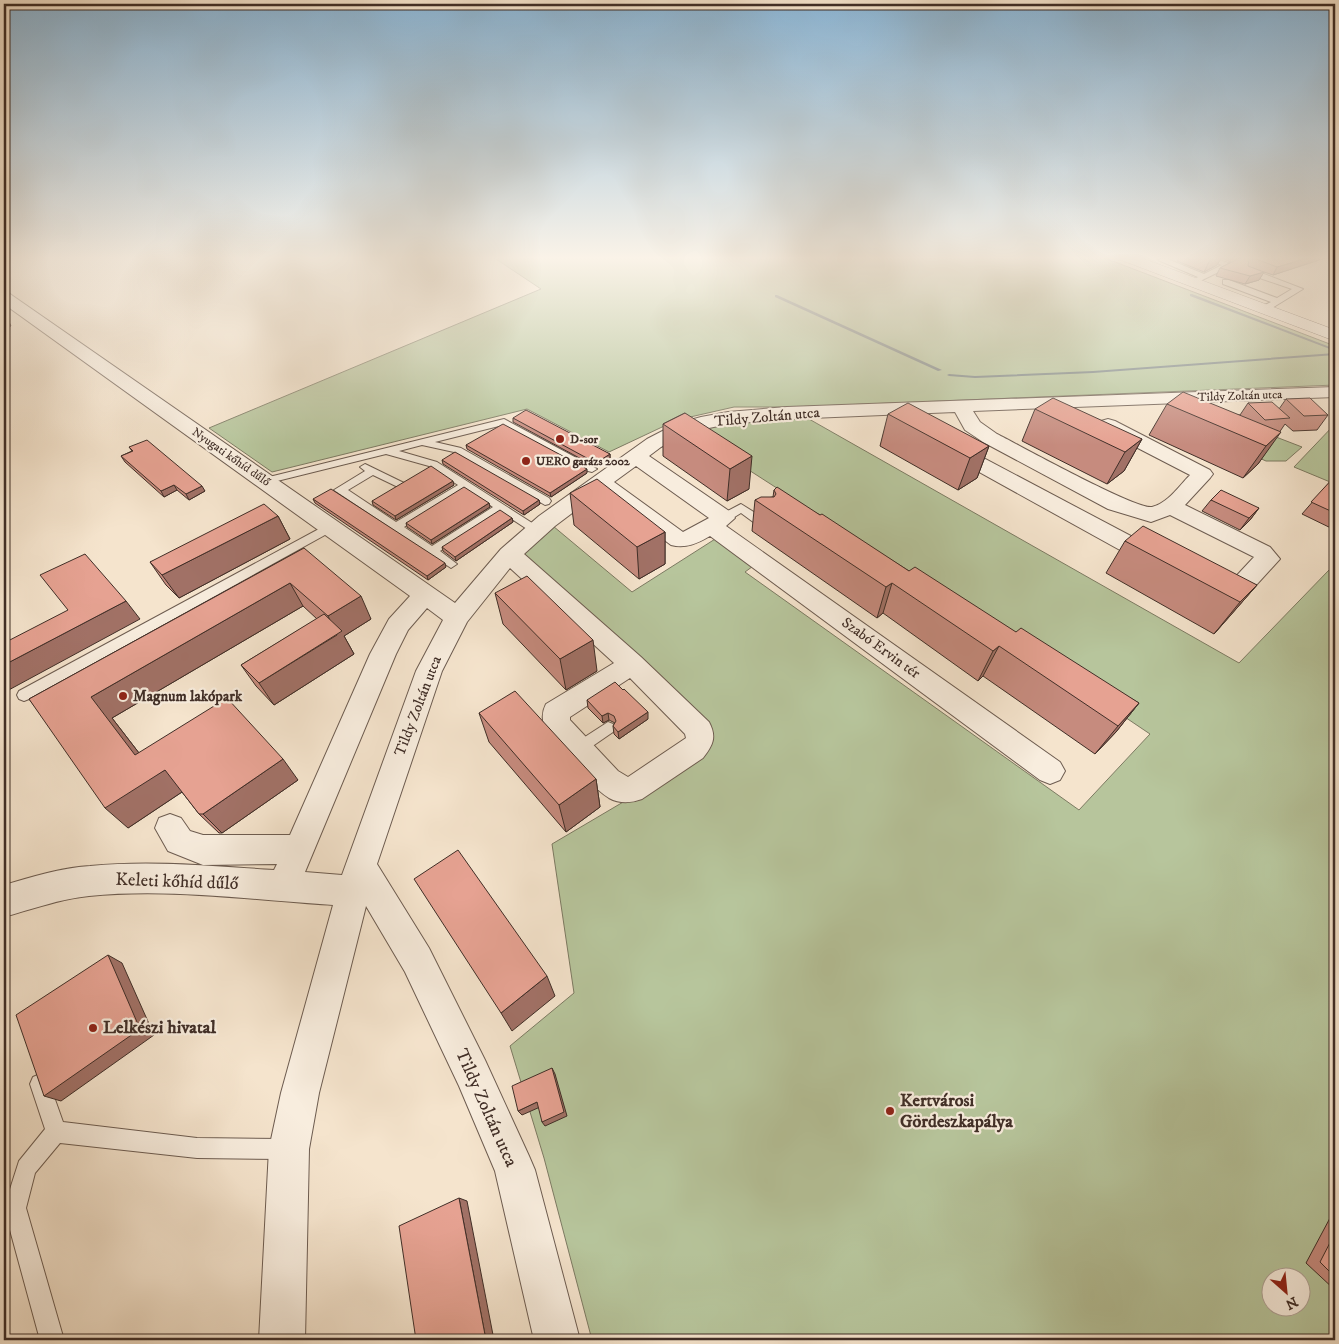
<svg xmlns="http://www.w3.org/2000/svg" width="1339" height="1344" viewBox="0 0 1339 1344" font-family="'IM FELL DW Pica',serif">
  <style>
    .green { fill: #b7c59c; stroke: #7c7a62; fill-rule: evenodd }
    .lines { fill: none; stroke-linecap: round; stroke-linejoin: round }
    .stream { fill: #798383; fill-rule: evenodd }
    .service-casing { stroke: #6d5c50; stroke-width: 2 }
    .minor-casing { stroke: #6d5c50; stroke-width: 2 }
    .tertiary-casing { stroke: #6d5c50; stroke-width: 1 }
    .service { fill: #f8edde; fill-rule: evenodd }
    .minor { fill: #f8edde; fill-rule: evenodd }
    .tertiary { fill: #f8edde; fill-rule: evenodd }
    .wall { fill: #c68b7e; stroke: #402e27 }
    .shaded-wall { fill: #a17166; stroke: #402e27 }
    .building { fill: #e6a292; stroke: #402e27 }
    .poi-dot { fill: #8f2418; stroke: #f8edde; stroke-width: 2 }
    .labels { text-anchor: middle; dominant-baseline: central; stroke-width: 4.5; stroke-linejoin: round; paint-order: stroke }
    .far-street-label { font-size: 12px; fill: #402e27; stroke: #f8edde }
    .far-poi-label { font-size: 12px; font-weight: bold; fill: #402e27; stroke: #f8edde; text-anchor: start }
    .street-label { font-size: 15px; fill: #402e27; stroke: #f8edde }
    .poi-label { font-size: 15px; font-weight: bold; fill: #402e27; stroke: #f8edde; text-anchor: start }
    .near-street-label { font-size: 18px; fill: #402e27; stroke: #f8edde }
    .near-poi-label { font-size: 18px; font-weight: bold; fill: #402e27; stroke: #f8edde; text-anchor: start }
  </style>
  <rect width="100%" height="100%" fill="#f5e4cd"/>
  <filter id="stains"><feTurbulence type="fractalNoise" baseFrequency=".004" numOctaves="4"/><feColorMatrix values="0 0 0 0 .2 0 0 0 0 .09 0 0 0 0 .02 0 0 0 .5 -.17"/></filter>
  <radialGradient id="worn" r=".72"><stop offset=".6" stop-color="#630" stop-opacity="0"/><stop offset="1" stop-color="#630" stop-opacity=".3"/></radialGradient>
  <g class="green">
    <path d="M493 257H1102L1335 346V385L792 407H734L677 420 609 452 527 409 272 472 209 428 541 289Z"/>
    <path d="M787 416 809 419 1239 663 1329 570H1335V1340H592L544 1158 510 1046 574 993 552 844 630 798 711 745 509 554 547 521 632 592 723 534 760 561 745 572 1079 810 1150 734 954 602 685 429ZM1272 1276H1302V1306H1272Z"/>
    <path d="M1168 418 1276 437 1302 447 1286 461H1266Z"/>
    <path d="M1335 424V484L1294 467Z"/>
  </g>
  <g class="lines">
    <g class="stream">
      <path d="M1190 294H1192L1335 349V351L1190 296Z"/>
      <path d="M775 295H777L942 370 938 371 775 297Z"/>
      <path d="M1335 353V355L1093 373 975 378 949 376 947 375 949 374 975 376 1093 371Z"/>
    </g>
    <defs>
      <g id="service">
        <path d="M1201 257H1212L1233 265 1194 284 1190 282 1198 277 1158 260 1165 258 1204 274 1222 265Z"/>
        <path d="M1245 269H1251L1303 289 1267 311H1261V307L1271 302 1223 284V280H1229L1277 298 1292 289 1245 273Z"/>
        <path d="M504 419 597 469 592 472 588 471 503 425 435 442 461 448 549 498 551 501 549 504 545 505 454 452 422 445 399 451 437 462 543 530 537 534 533 533 501 512 440 551 457 564 451 568 334 490 365 471 360 467 365 464 404 483 405 485 400 488 373 475 348 490 396 522 458 485 429 466 386 454 265 484 260 481 265 478ZM465 489 493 507 432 546 404 527Z"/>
        <path d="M741 504 768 521 770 524 768 527H760L741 513 728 521H720L718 518 720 515Z"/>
        <path d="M330 523 334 524 336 527 334 530 29 699 24 701 19 699 17 695 19 691Z"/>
        <path d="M608 722 613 724 615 728 613 732 584 752 579 754 574 752 572 748 574 744Z"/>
        <path d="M40 1074 47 1077 63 1122 197 1138 286 1139 293 1142 296 1149 293 1156 286 1159 197 1158 60 1143 35 1173 26 1208 64 1340H40L4 1208 19 1161 45 1129 30 1084 33 1077Z"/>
      </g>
      <g id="minor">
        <path d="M4 292 10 294 455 603 501 549 539 516 647 439 676 424 701 417 728 412 787 407 1335 387V397L973 411 980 422 997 434C1019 445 1136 510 1152 507 1168 503 1179 486 1190 475L1101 429 1098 425 1101 421 1108 419 1115 421 1210 470 1213 474 1210 478 1185 505 1270 547 1280 559 1238 605 1229 608 1212 600 1208 594 1212 588 1220 585 1226 587 1254 557 1170 515 1151 522 1108 509 983 442 965 430 955 412 787 419 728 424 690 432 661 447 649 456 732 513 735 518 726 526 1060 762 1065 771 1060 780 1050 784 1040 780 710 536C698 543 686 549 671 545L600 492 555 526 524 554 641 657 709 722C717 737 713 745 703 758L642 799C631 803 620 804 609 798 588 785 564 751 547 732 542 722 541 714 546 704L614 663 510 568 467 622 442 671 377 864 429 948 485 1060 529 1156 535 1170 580 1340H534L495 1171 459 1086 405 972 366 906 319 1093 309 1149 305 1340H259L269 1149 281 1093 333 905C253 900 170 888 89 896 60 899 32 909 4 917V885C32 877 60 868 90 866 151 860 212 866 274 870L277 864 203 865 168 851 155 828 159 818 170 814 181 818 190 831 203 835H290L370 654 389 619 410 596 4 304ZM636 466 709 518 683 532 614 482ZM427 608 443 620 416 671 342 875 305 872 396 654 408 630ZM630 678 685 734 686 738 628 777 618 771 570 720V717Z"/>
        <path d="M950 442 957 444 1163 553 1167 559 1163 565 1155 567 1147 565 943 452 940 448 943 444Z"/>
      </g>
      <path id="tertiary" d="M1118 257H1139L1335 330V341L1121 260Z"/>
    </defs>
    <use href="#service" class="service-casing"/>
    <use href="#minor" class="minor-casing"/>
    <use href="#tertiary" class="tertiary-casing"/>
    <use href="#service" class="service"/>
    <use href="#minor" class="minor"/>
    <use href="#tertiary" class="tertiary"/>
  </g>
  <g class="wall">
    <path d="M1180 257H1335V260L1333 259 1325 258 1273 275 1264 272 1259 280 1245 284 1216 276 1220 268 1231 262 1221 258 1217 265 1204 272 1177 261Z"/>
    <path d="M1286 399 1328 415 1317 430 1293 431 1285 424 1258 464 1243 478 1149 435 1167 404 1240 415 1248 403 1279 409Z"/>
    <path d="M1035 409 1142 439 1124 471 1107 484 1022 441Z"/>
    <path d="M685 413 749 489 727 501 663 456V424Z"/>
    <path d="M888 414 989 446 977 478 958 490 880 446Z"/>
    <path d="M513 418 610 454V458L596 467 513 422Z"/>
    <path d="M466 445 587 473 551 497 467 449Z"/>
    <path d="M129 447 205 491 189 500 177 490 164 497 125 462 121 456 132 451Z"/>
    <path d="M442 460 539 500 540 504 524 515 443 464Z"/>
    <path d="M1335 476V530L1302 514Z"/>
    <path d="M454 485 396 520 373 505 372 501Z"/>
    <path d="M774 490 820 515 909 571 1139 703 1116 732 1095 754 983 676 978 681 883 613 877 618 752 531 755 500 773 497Z"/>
    <path d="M570 493 665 532V564L639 579 574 525Z"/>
    <path d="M313 499 446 567 428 580 315 503Z"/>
    <path d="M1211 500 1259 508 1250 520 1240 530 1202 511Z"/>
    <path d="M489 503 490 507 432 544 407 527 406 523Z"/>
    <path d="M278 516 290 539 179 598 166 585 150 562Z"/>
    <path d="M512 518 513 522 456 561 443 551 442 547Z"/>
    <path d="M1125 541 1257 585 1214 634 1106 573Z"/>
    <path d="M304 548 371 619 344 636 354 654 274 705 256 686 241 665 317 619 303 606 112 718 139 753 298 780 222 833H219L199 814 182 792 128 828 29 699Z"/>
    <path d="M495 593 597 671 566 690 503 624Z"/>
    <path d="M587 700 648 719 619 739 614 734 613 726 615 723 609 720 603 723 588 708Z"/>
    <path d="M479 713 596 779 600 807 566 832 489 742Z"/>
    <path d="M1335 1217V1290L1306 1263 1330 1218Z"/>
  </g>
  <g class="shaded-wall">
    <path d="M1214 257H1222L1217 265 1204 272 1211 258Z"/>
    <path d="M1311 257H1326L1325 258 1273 275 1277 267Z"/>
    <path d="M1264 272 1259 280 1245 284 1250 276Z"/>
    <path d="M9 322 11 326 4 328V324Z"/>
    <path d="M1281 432 1258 464 1243 478 1266 446Z"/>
    <path d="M1142 439 1124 471 1107 484 1125 452Z"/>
    <path d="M989 446 977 478 958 490 970 458Z"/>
    <path d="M610 454V458L596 467V463Z"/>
    <path d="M752 456 749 489 727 501 730 469Z"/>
    <path d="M587 469V473L551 497 550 493Z"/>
    <path d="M453 481 454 485 396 520 395 516Z"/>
    <path d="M174 485 177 490 164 497 161 491Z"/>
    <path d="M202 486 205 491 189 500 186 494Z"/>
    <path d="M539 500 540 504 524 515 523 511Z"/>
    <path d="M489 503 490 507 432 544 431 540Z"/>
    <path d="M1259 508 1250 520 1240 530 1249 518Z"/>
    <path d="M278 516 290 539 179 598 162 575Z"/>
    <path d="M512 518 513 522 456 561 455 557Z"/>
    <path d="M665 532V564L639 579 637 547Z"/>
    <path d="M445 563 446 567 428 580 427 576Z"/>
    <path d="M290 583 303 606 112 718 156 775 165 770 185 790 128 828 105 808 91 697Z"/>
    <path d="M892 583 883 613 877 618 886 587Z"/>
    <path d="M1257 585 1230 616 1214 634 1240 602Z"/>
    <path d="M361 596 371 619 344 636 354 654 274 705 259 683 337 635 328 616Z"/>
    <path d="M126 601 140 619 5 692 4 691V665Z"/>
    <path d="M593 640 597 671 566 690 560 659Z"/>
    <path d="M999 646 983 676 978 681 993 651Z"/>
    <path d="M1139 703 1116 732 1095 754 1118 726Z"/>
    <path d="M648 712V719L619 739 618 732Z"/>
    <path d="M608 713 609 720 603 723 602 716Z"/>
    <path d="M283 759 298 780 222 833 203 814Z"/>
    <path d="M596 779 600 807 566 832 559 805Z"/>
    <path d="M108 955 122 963 154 1035 61 1101 44 1096Z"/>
    <path d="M547 976 555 996 512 1031 501 1013Z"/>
    <path d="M552 1068 555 1074 567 1116 545 1126 542 1122Z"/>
    <path d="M537 1102 540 1107 522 1115 518 1111Z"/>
    <path d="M459 1198 467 1201 494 1340H486Z"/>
  </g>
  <g class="building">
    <path d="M1238 257H1311L1277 267 1256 259H1249L1248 266 1264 272 1250 276 1220 268 1238 259Z"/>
    <path d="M4 318 9 322 4 324Z"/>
    <path d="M1183 392 1281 432 1266 446 1167 404Z"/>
    <path d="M1053 398 1142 439 1125 452 1035 409Z"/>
    <path d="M1310 398 1328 415 1304 416 1286 399Z"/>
    <path d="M1272 402 1290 418 1265 420 1248 403Z"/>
    <path d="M908 403 989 446 970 458 888 414Z"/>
    <path d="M526 410 610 454 596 463 513 418Z"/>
    <path d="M685 413 752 456 730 469 663 424Z"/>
    <path d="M503 424 587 469 550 493 466 445Z"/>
    <path d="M147 440 202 486 186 494 174 485 161 491 121 456 133 451 129 447Z"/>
    <path d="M455 452 539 500 523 511 442 460Z"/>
    <path d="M431 466 453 481 395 516 372 501Z"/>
    <path d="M1335 476V513L1311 502Z"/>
    <path d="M597 479 665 532 637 547 570 493Z"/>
    <path d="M464 487 489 503 431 540 406 523Z"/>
    <path d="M777 487 820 515 822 514 909 571 915 567 1016 632 1021 628 1139 703 1118 726 999 646 993 651 892 583 886 587 755 500 761 497H774L776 494 774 490Z"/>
    <path d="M331 489 445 563 427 576 313 499Z"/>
    <path d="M1221 490 1259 508 1249 518 1211 500Z"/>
    <path d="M264 504 278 516 162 575 150 562Z"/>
    <path d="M500 510 512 518 455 557 442 547Z"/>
    <path d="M1143 526 1257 585 1240 602 1125 541Z"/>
    <path d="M304 548 361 596 328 616 290 583 91 697 135 755 227 698 283 759 203 814H199L165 770 105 808 29 699Z"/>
    <path d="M85 554 126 601 4 665V643L68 610 40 575Z"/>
    <path d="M527 576 593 640 560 659 495 593Z"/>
    <path d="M324 614 342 631 259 683 241 665Z"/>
    <path d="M615 682 623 690 624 689 648 712 618 732 613 726 616 721 614 716 608 713 602 716 587 700Z"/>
    <path d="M515 691 596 779 559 805 479 713Z"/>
    <path d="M458 850 547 976 501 1013 414 879Z"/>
    <path d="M108 955 140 1029 44 1096 16 1015Z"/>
    <path d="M552 1068 564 1112 542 1122 537 1102 518 1111 512 1086Z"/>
    <path d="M459 1198 486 1340H416L399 1226Z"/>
    <path d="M1335 1233V1277L1320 1262Z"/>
  </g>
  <linearGradient id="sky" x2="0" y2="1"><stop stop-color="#8bb7d8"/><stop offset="0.58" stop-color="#faf3e8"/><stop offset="1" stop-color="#faf3e8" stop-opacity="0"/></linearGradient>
  <rect width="1339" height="445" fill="url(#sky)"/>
  <g class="poi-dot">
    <circle cx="560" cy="439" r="5"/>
    <circle cx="526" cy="461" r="5"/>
    <circle cx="123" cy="696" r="5"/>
    <circle cx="93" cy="1028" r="5"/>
    <circle cx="890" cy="1111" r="5"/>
  </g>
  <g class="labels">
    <g class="far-street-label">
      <text transform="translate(1240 396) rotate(-2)">Tildy Zoltán utca</text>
      <text transform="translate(231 457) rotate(35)">Nyugati kőhíd dűlő</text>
    </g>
    <g class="far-poi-label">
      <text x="570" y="439">D-sor</text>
      <text x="536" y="461">UERO garázs 2002</text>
    </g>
    <g class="street-label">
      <text transform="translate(767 417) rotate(-5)">Tildy Zoltán utca</text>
      <text transform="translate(881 648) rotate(36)">Szabó Ervin tér</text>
      <text transform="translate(418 706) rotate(-69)">Tildy Zoltán utca</text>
    </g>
    <g class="poi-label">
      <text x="133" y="696">Magnum lakópark</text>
    </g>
    <g class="near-street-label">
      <text transform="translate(177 882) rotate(2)">Keleti kőhíd dűlő</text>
      <text transform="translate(486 1108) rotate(66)">Tildy Zoltán utca</text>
    </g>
    <g class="near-poi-label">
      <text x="103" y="1028">Lelkészi hivatal</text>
      <text x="900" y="1101">Kertvárosi<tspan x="900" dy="21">Gördeszkapálya</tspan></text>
    </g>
  </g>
  <rect width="1339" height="1344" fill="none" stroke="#f5e4cd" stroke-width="20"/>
  <rect x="5" y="5" width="1329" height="1334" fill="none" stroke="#402e27" stroke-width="2.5"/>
  <rect x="10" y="10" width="1319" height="1324" fill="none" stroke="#402e27"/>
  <g transform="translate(1286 1292) rotate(153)"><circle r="24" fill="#f8edde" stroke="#aea195"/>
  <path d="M0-4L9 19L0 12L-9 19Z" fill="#8f2418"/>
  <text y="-8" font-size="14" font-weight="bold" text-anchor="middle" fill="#402e27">N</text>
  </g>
  <rect width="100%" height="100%" filter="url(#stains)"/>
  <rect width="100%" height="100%" fill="url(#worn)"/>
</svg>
